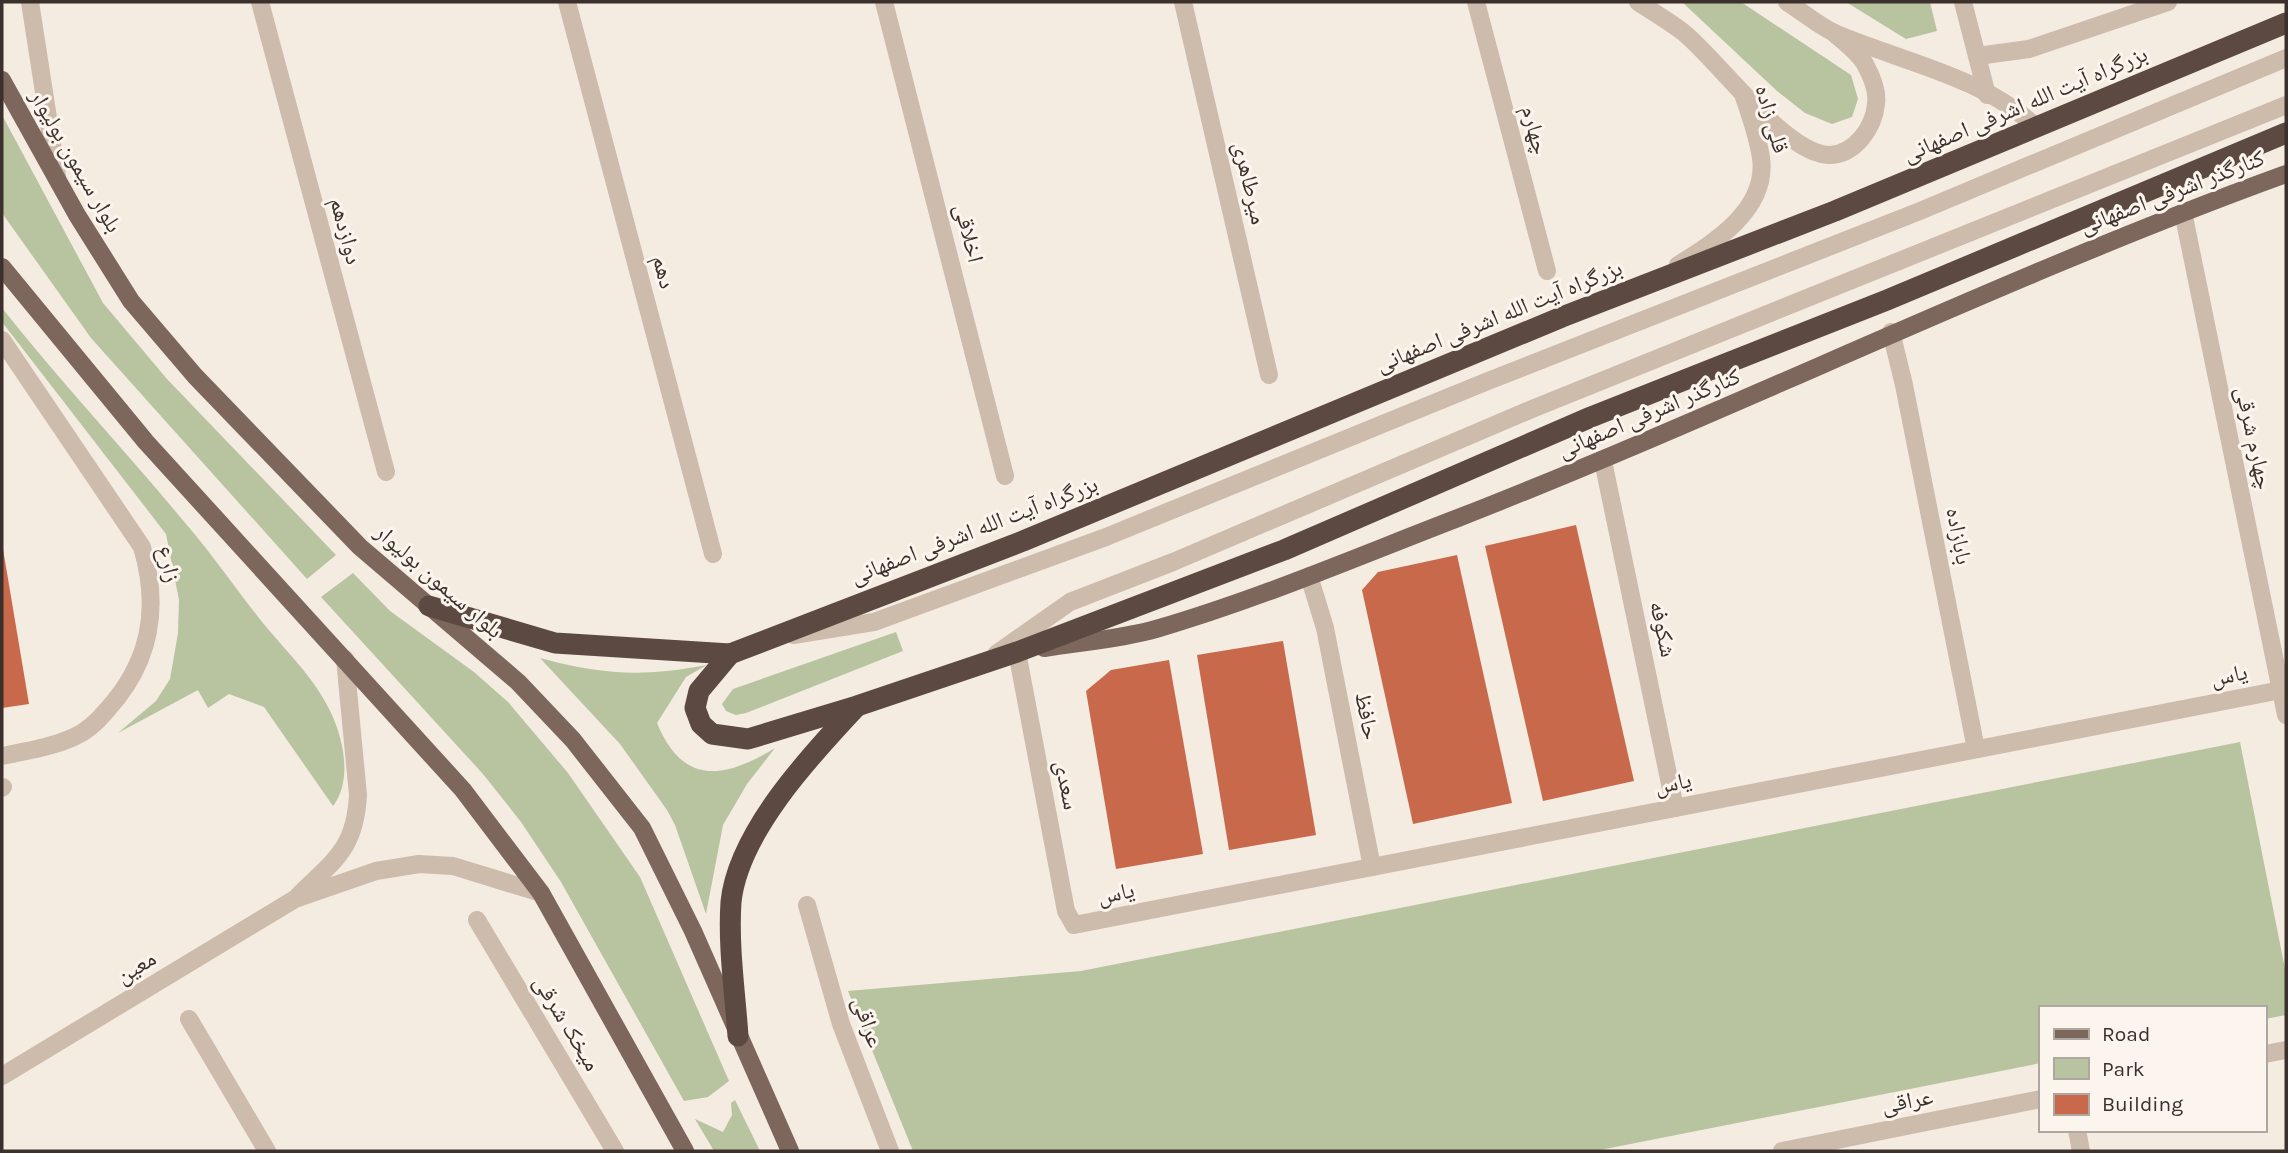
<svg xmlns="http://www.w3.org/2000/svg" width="2288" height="1153" viewBox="0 0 2288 1153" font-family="Karla,'Noto Naskh Arabic',sans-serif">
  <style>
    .green { fill: #b8c4a0 }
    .building { fill: #c8694b }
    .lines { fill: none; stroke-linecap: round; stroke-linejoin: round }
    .minor { stroke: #cdbbac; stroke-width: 18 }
    .major { stroke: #7d675c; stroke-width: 18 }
    .highway { stroke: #5c4a42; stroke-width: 21 }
    .labels { text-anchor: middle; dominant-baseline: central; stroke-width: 6; stroke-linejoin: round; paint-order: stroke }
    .street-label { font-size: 23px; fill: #3b302b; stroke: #fbf5ee }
  </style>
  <rect width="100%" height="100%" fill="#f4ebe1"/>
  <g class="green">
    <path d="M1682 2H1741L1851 75 1858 99 1852 117 1832 124 1805 113 1777 91Z"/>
    <path d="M1846 2H1930L1937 31 1906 39Z"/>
    <path d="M2 115 103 303 167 379 336 555 307 579 91 338 2 213Z"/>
    <path d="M2 308C59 380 122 447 181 518 209 550 233 585 259 618 284 650 315 677 332 715 344 742 352 781 333 806L264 707 229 694 208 708 198 690 118 733 156 701 170 679 178 633 179 600 166 534 2 322Z"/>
    <path d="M353 573 390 611 474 672 508 702 568 773 640 877 729 1081 708 1097 684 1101 561 882 521 822 483 774 321 597Z"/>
    <path d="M896 632 903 651 746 713 736 715 726 711 722 704 733 689Z"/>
    <path d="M540 658C603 675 643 677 707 665L686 677 657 723C683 786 724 779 775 748L747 784 723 825 706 914 675 825 667 810 620 744Z"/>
    <path d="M2240 742 2286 974V1015L2265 1019V1008H2041V1063L1595 1151H913L848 991 1081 971Z"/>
    <path d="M735 1100 760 1151H714L695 1119 723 1132 732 1115 731 1103Z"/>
  </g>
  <g class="building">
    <path d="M1576 525 1634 781 1543 801 1485 546Z"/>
    <path d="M2 543 29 704 2 708Z"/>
    <path d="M1457 555 1512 803 1413 824 1362 590 1378 572Z"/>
    <path d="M1283 641 1316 835 1229 850 1197 655Z"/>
    <path d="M1169 660 1203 854 1116 869 1086 691 1111 670Z"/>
  </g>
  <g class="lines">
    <g class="minor">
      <path d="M30 2 57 176"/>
      <path d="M260 2 386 472"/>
      <path d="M567 2 713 554"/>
      <path d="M884 2 1005 476"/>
      <path d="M1183 2 1269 375"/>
      <path d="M1476 2 1547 271"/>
      <path d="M1638 2C1653 12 1669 21 1683 32 1718 60 1785 154 1829 155 1855 155 1874 127 1876 104 1878 91 1871 75 1865 64 1858 52 1844 42 1834 33"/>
      <path d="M1787 2C1803 12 1820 27 1837 34 1903 62 1984 77 2037 128"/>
      <path d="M1963 2 1987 95"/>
      <path d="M1977 56 2029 49 2168 2"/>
      <path d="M2183 212 2286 715"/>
      <path d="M1678 265C1715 242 1768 209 1761 158 1758 137 1750 114 1743 94"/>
      <path d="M1891 332 1904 385 1976 749"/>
      <path d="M2 340 142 547C160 608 151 662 107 710 98 721 88 731 74 737 52 747 26 751 2 756"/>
      <path d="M1603 461 1675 808"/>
      <path d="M1309 576 1325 628 1372 867"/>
      <path d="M793 635 874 622 1106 537 1488 381 1920 211 2286 58"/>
      <path d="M1017 652 1066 911 1074 925 2281 690"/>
      <path d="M996 654 1070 602 1173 562 1532 409 2286 105"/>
      <path d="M2 788 3 787"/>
      <path d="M297 897C334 860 355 850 358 795L345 659"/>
      <path d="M807 905 841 1024 890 1151"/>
      <path d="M477 920 615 1151"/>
      <path d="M189 1019 267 1151"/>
      <path d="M2265 1054 2286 1050"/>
      <path d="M2 1076 295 899 376 871 419 864 453 866 541 893"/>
      <path d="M2077 1130 2081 1151"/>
      <path d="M1782 1151 2041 1099"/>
    </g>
    <g class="major">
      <path d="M2 80 77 215 131 301 195 376 360 547 518 682 573 740 642 828 693 931 790 1151"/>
      <path d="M2 267 146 442 463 790 541 893 685 1151"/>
      <path d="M1044 648C1081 642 1121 639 1156 629 1259 599 1359 556 1458 518 1737 409 2005 276 2286 174"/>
    </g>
    <g class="highway">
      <path d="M429 606 555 643 730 654 1023 541 1562 317 1835 211 2286 23"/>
      <path d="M730 654 699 691 695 708 701 724 712 734 748 739 857 706 1017 652 1284 550 1591 417 1887 300 2286 133"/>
      <path d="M738 1036C735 992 728 946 731 902 738 833 810 756 856 707"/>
    </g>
  </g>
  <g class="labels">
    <g class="street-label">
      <text transform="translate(2025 104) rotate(-23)">بزرگراه آیت الله اشرفی اصفهانی</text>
      <text transform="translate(1772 119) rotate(74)">قلی زاده</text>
      <text transform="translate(1535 130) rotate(75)">چهارم</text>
      <text transform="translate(76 161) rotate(60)">بلوار سیمون بولیوار</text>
      <text transform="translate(1250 183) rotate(77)">میرطاهری</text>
      <text transform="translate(2172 192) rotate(-21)">کنارگذر اشرفی اصفهانی</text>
      <text transform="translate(346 231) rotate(75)">دوازدهم</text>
      <text transform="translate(969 233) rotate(76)">اخلاقی</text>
      <text transform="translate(664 272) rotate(75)">دهم</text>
      <text transform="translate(1499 316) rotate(-22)">بزرگراه آیت الله اشرفی اصفهانی</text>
      <text transform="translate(1649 413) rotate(-23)">کنارگذر اشرفی اصفهانی</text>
      <text transform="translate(2254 438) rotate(78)">چهارم شرقی</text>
      <text transform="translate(974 530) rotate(-21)">بزرگراه آیت الله اشرفی اصفهانی</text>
      <text transform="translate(1959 536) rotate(79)">بابازاده</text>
      <text transform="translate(169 564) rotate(77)">زارع</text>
      <text transform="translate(439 581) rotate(41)">بلوار سیمون بولیوار</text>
      <text transform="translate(1663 629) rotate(78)">شکوفه</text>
      <text transform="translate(2229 675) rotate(-11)">یاس</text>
      <text transform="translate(1367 716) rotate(79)">حافظ</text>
      <text transform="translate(1673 783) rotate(-11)">یاس</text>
      <text transform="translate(1067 785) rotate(79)">سعدی</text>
      <text transform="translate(1116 893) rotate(-11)">یاس</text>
      <text transform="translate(136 967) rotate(-31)">معین</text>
      <text transform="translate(868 1022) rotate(71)">عراقی</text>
      <text transform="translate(567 1023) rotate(59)">میخک شرقی</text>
      <text transform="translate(1907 1101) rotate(-11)">عراقی</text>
    </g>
  </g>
  <rect width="2288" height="1153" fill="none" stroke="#3b302b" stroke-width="7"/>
  <rect x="2039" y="1006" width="228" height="126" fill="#fbf5ee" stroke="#aea6a0" stroke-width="2"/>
  <rect x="2054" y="1029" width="35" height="10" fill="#7d675c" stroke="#aea6a0" stroke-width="2"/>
  <text x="2102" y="1041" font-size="21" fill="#3b302b">Road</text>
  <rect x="2054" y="1058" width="35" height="21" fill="#b8c4a0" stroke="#aea6a0" stroke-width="2"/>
  <text x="2102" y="1076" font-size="21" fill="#3b302b">Park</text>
  <rect x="2054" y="1094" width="35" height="21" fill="#c8694b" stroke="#aea6a0" stroke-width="2"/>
  <text x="2102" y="1111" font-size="21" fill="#3b302b">Building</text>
</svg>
